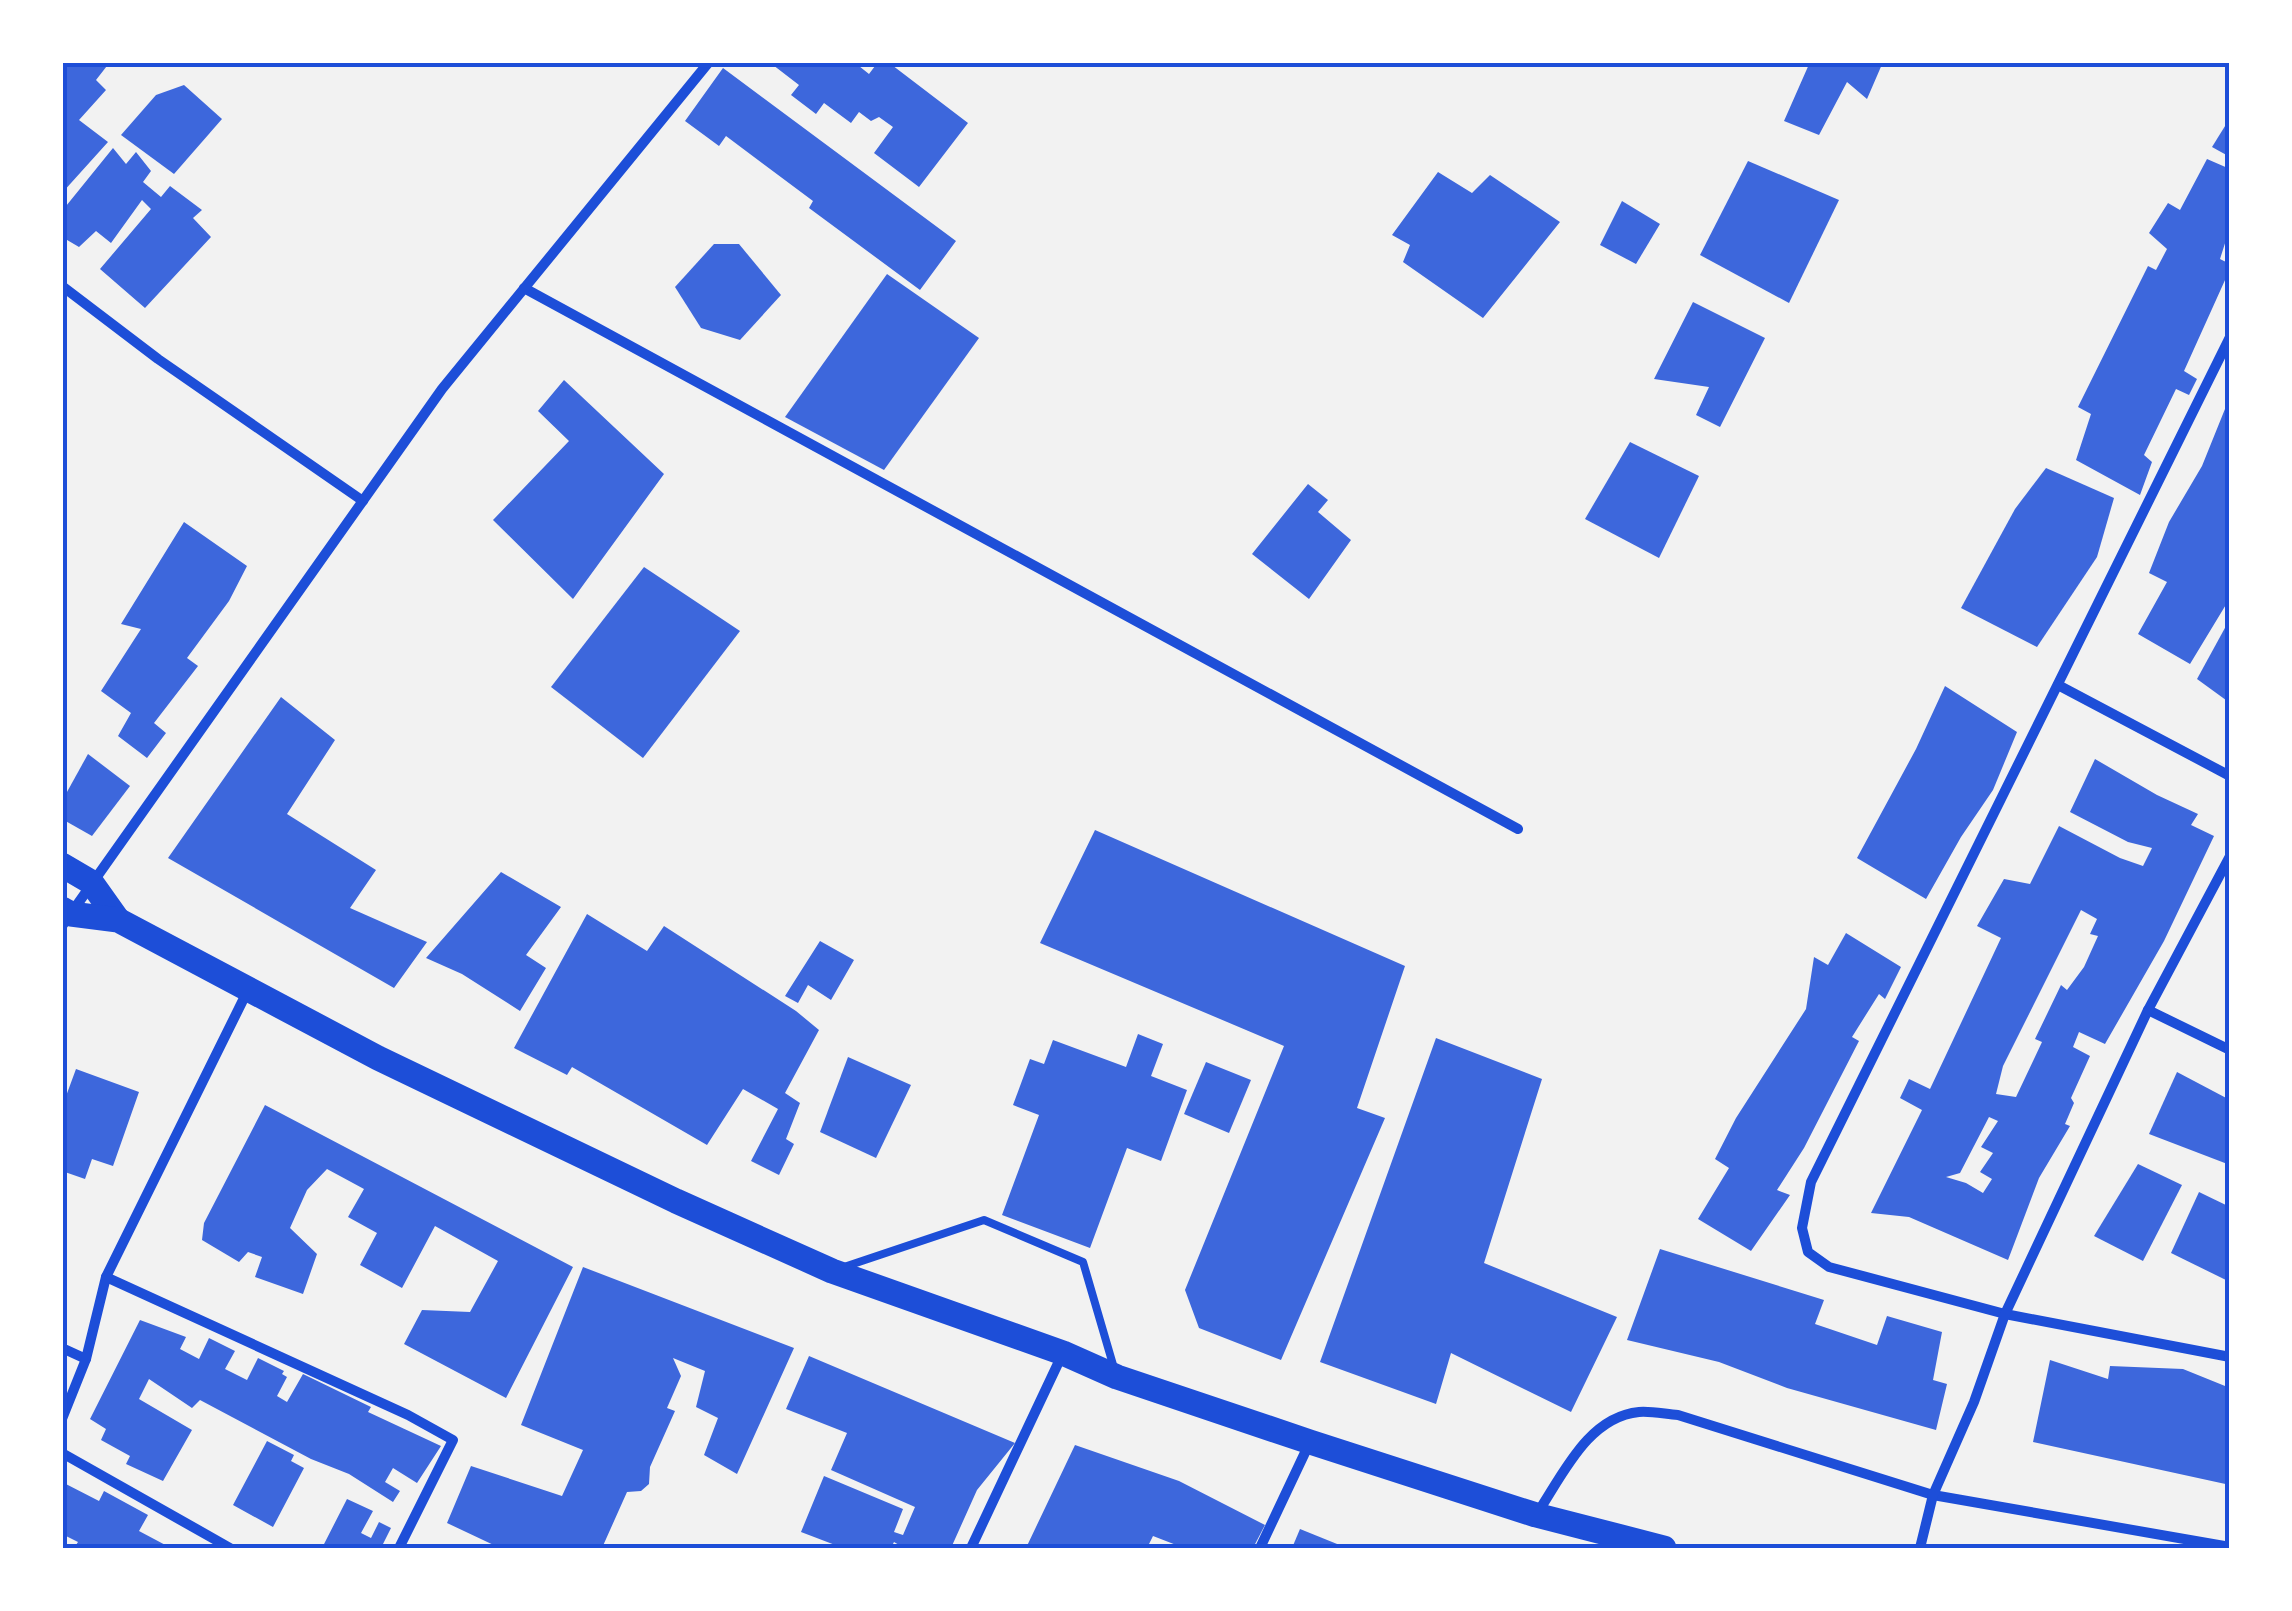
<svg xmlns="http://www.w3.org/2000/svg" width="2292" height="1611" viewBox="0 0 2292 1611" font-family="'Libre Baskerville',serif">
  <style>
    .building { fill: #3d67dc; fill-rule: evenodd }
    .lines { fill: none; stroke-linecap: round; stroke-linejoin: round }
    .service { stroke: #1d4ed8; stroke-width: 8 }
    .minor { stroke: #1d4ed8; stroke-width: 10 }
    .primary { stroke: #1d4ed8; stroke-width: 25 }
    .neatline { fill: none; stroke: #1d4ed8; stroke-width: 4 }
  </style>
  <rect width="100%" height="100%" fill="#f2f2f2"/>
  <g class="building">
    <path d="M62 62H110L96 80 106 90 79 120 108 142 62 193Z"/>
    <path d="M775 62H854L869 74 878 62H888L968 123 919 187 874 153 893 127 879 117 871 121 859 112 851 123 824 103 816 114 791 95 799 85 773 65Z"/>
    <path d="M1810 62H1883L1867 99 1847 82 1819 135 1784 121Z"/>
    <path d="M723 68 956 241 920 290 809 208 813 201 726 136 719 146 685 121Z"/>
    <path d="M184 85 222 119 174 174 121 135 156 95Z"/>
    <path d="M2230 118V157L2212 147Z"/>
    <path d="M113 148 126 164 136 152 151 171 143 182 161 197 170 186 202 210 193 218 211 237 145 308 100 269 151 209 142 200 111 243 96 231 79 247 62 237V211Z"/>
    <path d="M2207 159 2230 169V237H2227L2220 259 2230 264V269L2184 371 2197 379 2189 395 2176 389 2144 455 2152 462 2140 495 2076 460 2091 414 2078 407 2148 266 2156 270 2167 249 2149 233 2168 203 2180 210Z"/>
    <path d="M1748 161 1839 200 1789 303 1700 255Z"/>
    <path d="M1438 172 1472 193 1490 175 1560 222 1483 318 1403 262 1410 245 1392 235Z"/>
    <path d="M1622 201 1660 224 1636 264 1600 245Z"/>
    <path d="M714 244H739L781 295 740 340 701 328 675 287Z"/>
    <path d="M887 274 979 338 884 470 785 417Z"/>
    <path d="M1693 302 1765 338 1720 427 1696 415 1709 387 1654 379Z"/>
    <path d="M564 380 664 474 573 599 493 520 569 441 538 411Z"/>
    <path d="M2227 404 2230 405V598L2190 664 2138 634 2167 582 2149 573 2169 522 2202 466Z"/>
    <path d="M1630 442 1699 476 1659 558 1585 519Z"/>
    <path d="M2046 468 2114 498 2097 557 2037 647 1961 608 2015 509Z"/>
    <path d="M1308 484 1328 500 1318 512 1351 540 1309 599 1252 554Z"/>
    <path d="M184 522 247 566 229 601 187 658 198 666 154 723 166 733 147 758 118 736 131 713 101 691 141 629 121 624Z"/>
    <path d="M644 567 740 631 643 758 551 687Z"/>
    <path d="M2226 626 2230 627V703L2197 679Z"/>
    <path d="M1945 686 2017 732 1993 790 1961 837 1926 899 1857 858 1916 749Z"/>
    <path d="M281 697 335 740 287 814 376 870 350 908 427 942 394 988 168 858Z"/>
    <path d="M88 754 130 786 92 836 62 819V801Z"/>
    <path d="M2095 759 2157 795 2198 814 2191 825 2214 836 2164 941 2105 1044 2079 1032 2073 1047 2090 1056 2071 1098 2074 1103 2065 1124 2070 1126 2039 1178 2008 1260 1909 1217 1871 1213 1922 1110 1900 1098 1909 1079 1930 1089 2001 938 1977 926 2004 879 2030 884 2059 826 2120 858 2143 866 2152 848 2128 842 2070 812ZM2081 910 2097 919 2090 934 2098 936 2084 967 2067 990 2061 985 2035 1039 2042 1042 2016 1097 1996 1094 2003 1066ZM1989 1117 1998 1121 1981 1147 1993 1153 1980 1172 1992 1179 1983 1193 1966 1183 1946 1177 1960 1173Z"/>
    <path d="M1095 830 1405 966 1357 1108 1385 1118 1281 1360 1199 1328 1185 1290 1284 1046 1040 943Z"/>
    <path d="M501 872 561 907 526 955 546 968 520 1011 462 974 426 958Z"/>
    <path d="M587 914 647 951 664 926 796 1011 819 1030 785 1093 800 1103 786 1139 794 1144 779 1175 751 1161 778 1109 743 1089 707 1145 572 1067 567 1075 514 1048Z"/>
    <path d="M1846 933 1901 967 1885 999 1879 994 1852 1037 1859 1041 1804 1148 1777 1190 1790 1195 1751 1251 1698 1219 1729 1168 1715 1159 1736 1118 1806 1009 1814 957 1828 965Z"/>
    <path d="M820 941 854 960 831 1000 808 985 798 1003 785 996Z"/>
    <path d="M1138 1034 1163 1044 1151 1076 1187 1090 1161 1161 1127 1148 1090 1248 1002 1215 1039 1115 1013 1105 1030 1059 1044 1064 1053 1040 1126 1067Z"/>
    <path d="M1436 1038 1542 1079 1484 1263 1617 1317 1571 1412 1451 1353 1436 1404 1320 1362Z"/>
    <path d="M848 1057 911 1085 876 1158 820 1132Z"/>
    <path d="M1206 1062 1251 1080 1229 1133 1184 1114Z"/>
    <path d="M76 1069 139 1092 113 1166 92 1159 85 1179 62 1171V1107Z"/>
    <path d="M2177 1072 2230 1100V1165L2149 1134Z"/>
    <path d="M265 1105 573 1267 506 1398 404 1344 422 1310 470 1312 498 1261 435 1226 402 1288 360 1265 377 1233 348 1217 364 1189 327 1169 307 1190 290 1228 317 1254 303 1294 255 1277 262 1257 248 1252 239 1262 202 1240 204 1223Z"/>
    <path d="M2138 1164 2182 1185 2143 1261 2094 1236Z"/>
    <path d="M2199 1192 2230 1207V1282L2171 1253Z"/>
    <path d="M1660 1249 1824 1300 1815 1324 1877 1345 1887 1316 1942 1332 1933 1380 1947 1384 1936 1430 1787 1388 1719 1362 1627 1340Z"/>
    <path d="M583 1267 794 1348 737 1474 704 1455 718 1418 696 1407 705 1371 673 1358 681 1376 667 1408 675 1411 650 1467 649 1484 641 1491 627 1492 602 1548H500L447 1523 471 1466 562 1496 583 1450 521 1425Z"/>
    <path d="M140 1320 186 1337 180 1349 199 1359 209 1338 235 1351 225 1369 247 1380 258 1358 284 1371 282 1374 287 1377 277 1396 287 1402 303 1374 371 1407 368 1412 441 1446 417 1483 393 1468 385 1482 400 1491 393 1502 349 1474 311 1459 200 1400 192 1408 149 1379 139 1399 192 1430 163 1481 126 1464 130 1456 101 1440 106 1429 90 1419Z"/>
    <path d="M809 1356 1015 1443 977 1490 951 1548H897L899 1545 894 1542 891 1548H843L801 1532 824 1476 903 1509 894 1532 903 1535 915 1507 831 1470 847 1433 786 1409Z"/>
    <path d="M2050 1360 2108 1379 2110 1366 2183 1369 2230 1388V1485L2033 1442Z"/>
    <path d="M267 1441 294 1455 291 1461 304 1468 273 1527 233 1505Z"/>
    <path d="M1075 1445 1179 1481 1265 1525 1253 1548H1184L1153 1536 1147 1548H1026Z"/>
    <path d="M62 1482 99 1501 104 1491 148 1515 139 1531 171 1548H74L78 1542 62 1534Z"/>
    <path d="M347 1499 373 1511 361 1533 371 1538 379 1522 391 1528 381 1548H322Z"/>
    <path d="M1300 1529 1347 1548H1292Z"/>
  </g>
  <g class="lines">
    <path class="service" d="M844 1267 984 1220 1083 1262 1114 1368"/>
    <g class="minor">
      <path d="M62 286 158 359 363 501"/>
      <path d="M524 288 1518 829"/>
      <path d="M2230 337 1811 1182 1802 1228 1808 1252 1829 1267 2005 1314 2230 1357"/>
      <path d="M2058 685 2230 776"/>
      <path d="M62 926 442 389 709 62"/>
      <path d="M2148 1010 2230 1050"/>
      <path d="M106 1277 408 1415 453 1440 399 1548"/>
      <path d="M62 1348 86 1359"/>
      <path d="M62 1419 86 1359 106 1277 248 990"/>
      <path d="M62 1453 230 1548"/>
      <path d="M1536 1515C1562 1477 1587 1417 1639 1412 1651 1411 1665 1414 1678 1415L1933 1495 2230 1547"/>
      <path d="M971 1548 1062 1355"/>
      <path d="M1260 1548 1310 1442"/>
      <path d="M1920 1548 1933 1495 1974 1402 2005 1314 2148 1010 2230 856"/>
    </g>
    <g class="primary">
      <path d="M62 865 91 882 118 920"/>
      <path d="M62 909 71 914 118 920 378 1058 676 1201 832 1271 1063 1353 1117 1377 1310 1442 1536 1515 1664 1548"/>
    </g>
  </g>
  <rect width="2292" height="1611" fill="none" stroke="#ffffff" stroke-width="130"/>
  <rect x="65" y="65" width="2162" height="1481" class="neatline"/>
</svg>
